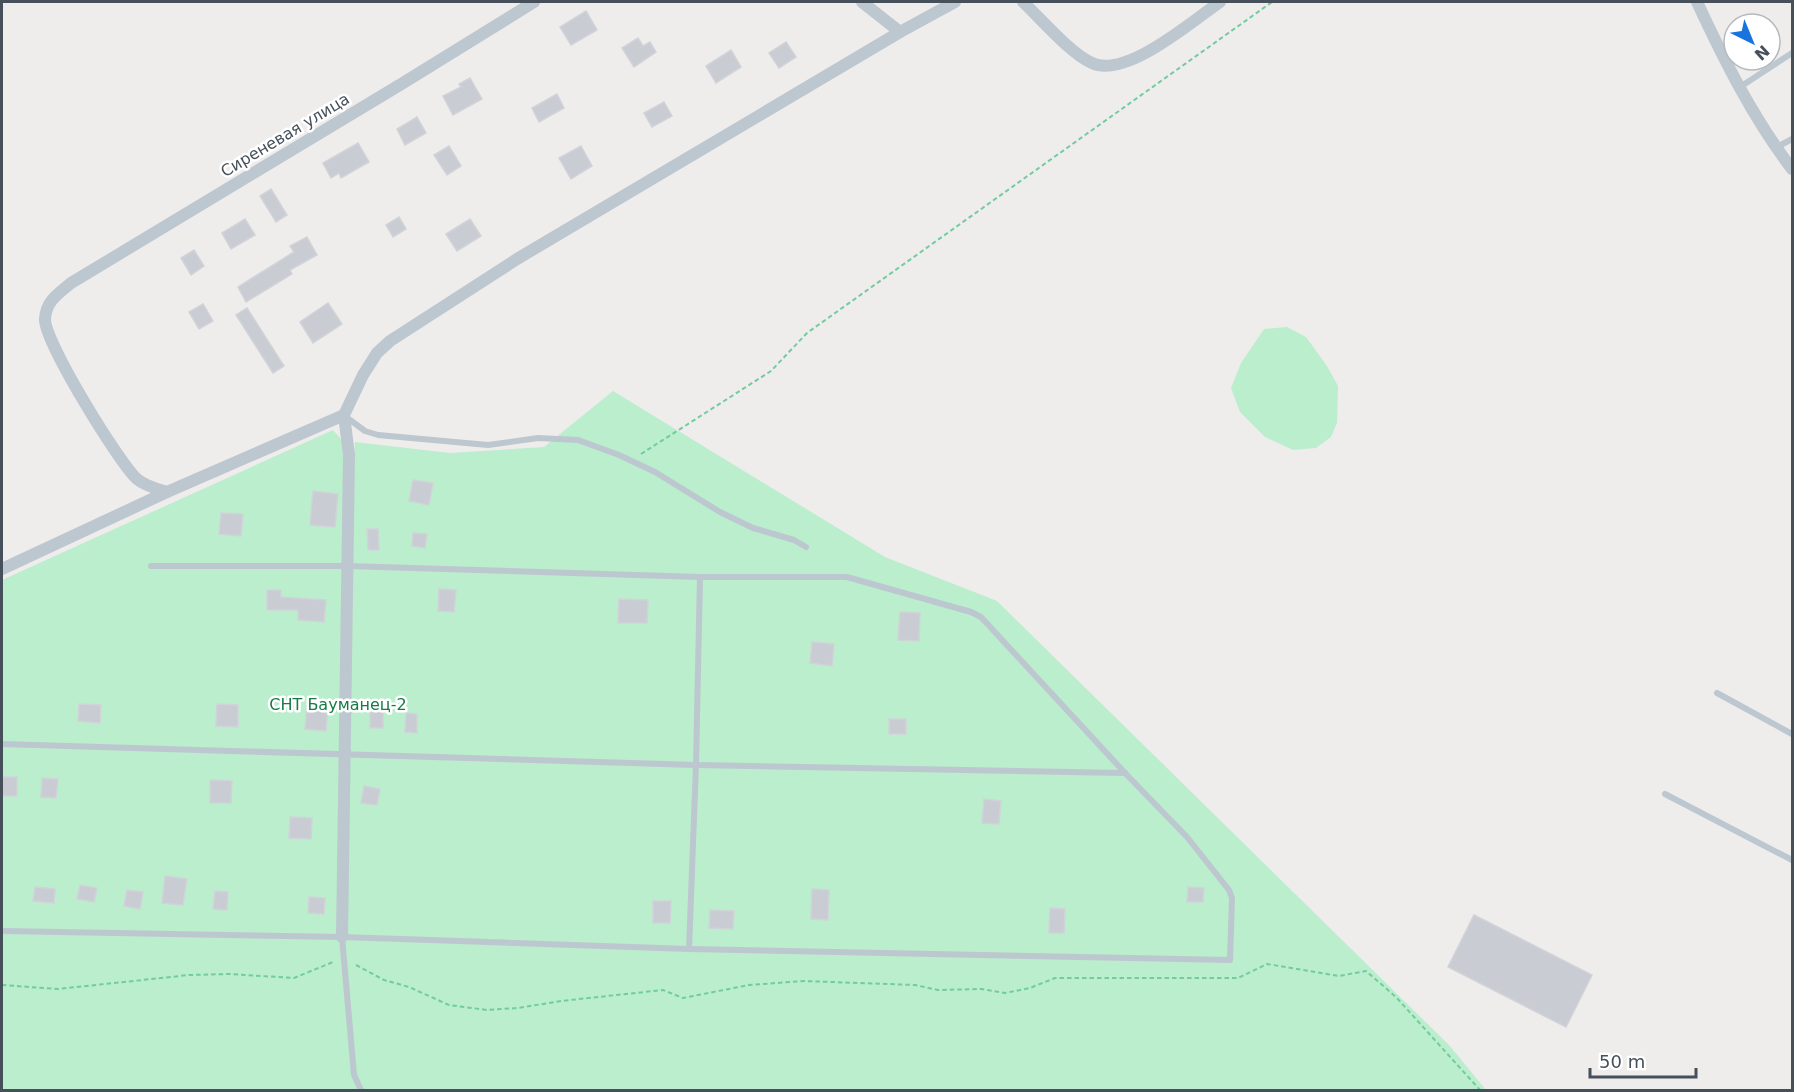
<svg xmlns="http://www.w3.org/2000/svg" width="1794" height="1092" viewBox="0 0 1794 1092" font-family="'DejaVu Sans',sans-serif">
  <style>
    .green { fill: #baeecd }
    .building { fill: #c9ccd2; stroke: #d0d3d8; stroke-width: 1.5 }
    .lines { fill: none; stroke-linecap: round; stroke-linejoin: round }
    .path { stroke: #72cc9e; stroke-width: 2; stroke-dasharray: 4.5 3; stroke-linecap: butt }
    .lane { stroke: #bdc7cf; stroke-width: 6 }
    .street { stroke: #bdc7cf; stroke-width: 12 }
    .labels { text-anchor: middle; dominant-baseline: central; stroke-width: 5; stroke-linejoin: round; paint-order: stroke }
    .street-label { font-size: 16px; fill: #45505a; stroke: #fff }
    .park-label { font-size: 16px; fill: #167b46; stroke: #fff }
  </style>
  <rect width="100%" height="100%" fill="#efecec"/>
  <g class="green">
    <path d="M1287 327 1306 337 1327 366 1338 386 1337 423 1331 437 1316 448 1293 450 1265 437 1240 412 1231 388 1241 363 1264 329Z"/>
    <path d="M613 391 885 557 997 601 1449 1045 1486 1090H2V580L333 430 354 454 355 442 450 453 544 447Z"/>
  </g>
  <g class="building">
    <path d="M586 11 597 30 571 45 560 27Z"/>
    <path d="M638 38 643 46 650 42 656 52 634 67 622 48Z"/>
    <path d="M786 42 796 57 779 68 769 53Z"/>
    <path d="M731 50 741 67 716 83 706 66Z"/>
    <path d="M470 78 482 99 453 115 443 96 461 87 459 84Z"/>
    <path d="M557 94 564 108 539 122 532 108Z"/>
    <path d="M664 102 672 116 652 127 644 113Z"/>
    <path d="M417 117 426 133 405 145 397 129Z"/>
    <path d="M358 143 369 162 341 178 339 173 331 178 323 163Z"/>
    <path d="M449 146 461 166 447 175 434 155Z"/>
    <path d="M581 146 592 166 571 179 559 158Z"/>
    <path d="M271 189 287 215 276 222 260 196Z"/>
    <path d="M399 217 406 229 393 237 386 225Z"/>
    <path d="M245 219 255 235 231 249 222 233Z"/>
    <path d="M470 219 481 236 457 251 446 234Z"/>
    <path d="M307 237 317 255 290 270 292 274 246 302 238 287 294 252 290 246Z"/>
    <path d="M194 250 204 266 191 275 181 258Z"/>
    <path d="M328 303 342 324 313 343 300 322Z"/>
    <path d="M203 304 213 321 199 329 189 312Z"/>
    <path d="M247 308 284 366 273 373 236 315Z"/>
    <path d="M413 480 433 483 429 505 409 501Z"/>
    <path d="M313 491 338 494 335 527 310 525Z"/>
    <path d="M221 513 243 514 241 536 219 534Z"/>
    <path d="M367 529H378L379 550H368Z"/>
    <path d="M413 533 427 534 425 548 412 546Z"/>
    <path d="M439 589 456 590 454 612 438 611Z"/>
    <path d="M267 590H281V597L326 600 324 622 298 620V610H267Z"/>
    <path d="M619 599 648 600 647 623H618Z"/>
    <path d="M900 612 920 613 919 641 898 640Z"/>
    <path d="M812 642 834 644 832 666 810 663Z"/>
    <path d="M79 704 101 705 100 723 78 721Z"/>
    <path d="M217 704 238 705V727L216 726Z"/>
    <path d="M307 705 328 706 326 731 305 729Z"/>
    <rect x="370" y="712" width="13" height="16"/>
    <path d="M406 713 417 714V733L405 732Z"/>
    <rect x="889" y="719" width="17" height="15"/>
    <rect x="2" y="777" width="15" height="19"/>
    <path d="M42 778 58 779 56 798 41 797Z"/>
    <path d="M210 780 232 781 231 803H210Z"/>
    <path d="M364 786 380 789 377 805 361 803Z"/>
    <path d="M984 799 1001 801 999 824 982 823Z"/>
    <path d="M290 817 312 818 311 839 289 838Z"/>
    <path d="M165 876 187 879 183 905 162 903Z"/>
    <path d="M80 885 97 888 94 902 77 899Z"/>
    <path d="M35 887 55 889 54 903 33 901Z"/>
    <path d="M1188 887 1204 888 1203 902H1187Z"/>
    <path d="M812 889 829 890 828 920 811 919Z"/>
    <path d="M127 890 143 892 140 909 124 906Z"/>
    <path d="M215 891 228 892 227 910 213 909Z"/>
    <path d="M309 897 325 898 324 914 308 913Z"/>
    <path d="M653 901H671L670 923H653Z"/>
    <path d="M1050 908 1065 909 1064 933H1049Z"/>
    <path d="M710 910 734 911 733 929 709 928Z"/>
    <path d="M1474 915 1592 975 1566 1027 1448 967Z"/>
  </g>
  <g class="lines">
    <g class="path">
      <path d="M641 454 771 371 807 333 1272 2"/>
      <path d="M356 965 384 980 409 987 449 1005 487 1010 518 1008 561 1001 663 990 683 998 749 985 804 981 915 985 938 990 981 989 1005 993 1030 988 1055 978H1238L1267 964 1339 976 1366 971 1396 997 1480 1090"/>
      <path d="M2 985 58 989 189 975 229 974 294 978 333 962"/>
    </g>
    <g class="lane">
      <path d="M1740 87 1792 53"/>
      <path d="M1777 147 1792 139"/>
      <path d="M346 417 365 431 378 435 488 445 538 438 578 440 619 455 655 472 720 512 753 528 794 540 806 547"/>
      <path d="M1717 693 1792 734"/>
      <path d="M2 744 696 765 1125 773"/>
      <path d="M1665 794 1792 860"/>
      <path d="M2 931 342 937 689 949 1230 960 1232 898 1229 890 1187 837 1125 773 981 617 971 612 847 577H700L347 566H151"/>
      <path d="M342 937 354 1075 361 1090"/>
      <path d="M689 949 696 765 700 577"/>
    </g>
    <g class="street">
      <path d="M862 2 900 32"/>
      <path d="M1023 2C1041 19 1070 53 1092 63 1126 79 1192 21 1220 2"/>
      <path d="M1697 2C1724 60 1753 118 1792 169"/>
      <path d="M344 415 167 492C157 489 145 486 137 479 119 463 44 341 45 319 46 301 58 294 71 283L403 83 534 2"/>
      <path d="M2 569 167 492"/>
      <path d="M342 937 349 455 344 415 363 375 377 353 390 341 517 259 900 32 955 2"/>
    </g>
  </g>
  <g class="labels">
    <g class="street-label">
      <text transform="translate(285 135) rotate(-31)">Сиреневая улица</text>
    </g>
    <g class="park-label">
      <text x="338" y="704">СНТ Бауманец-2</text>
    </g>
  </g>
  <rect width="1794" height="1092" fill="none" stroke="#45505a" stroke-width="6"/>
  <g transform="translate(1752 42) rotate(137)"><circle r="28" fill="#ffffff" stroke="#b5b9bd" stroke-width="1.5"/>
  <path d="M0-4.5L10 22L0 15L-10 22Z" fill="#1873de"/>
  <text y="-9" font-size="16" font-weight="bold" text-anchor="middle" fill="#45505a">N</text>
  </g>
  <path d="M1590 1068v9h106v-9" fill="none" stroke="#45505a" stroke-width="3"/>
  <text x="1599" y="1068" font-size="18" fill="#45505a" stroke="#ffffff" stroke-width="4.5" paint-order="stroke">50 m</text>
</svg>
